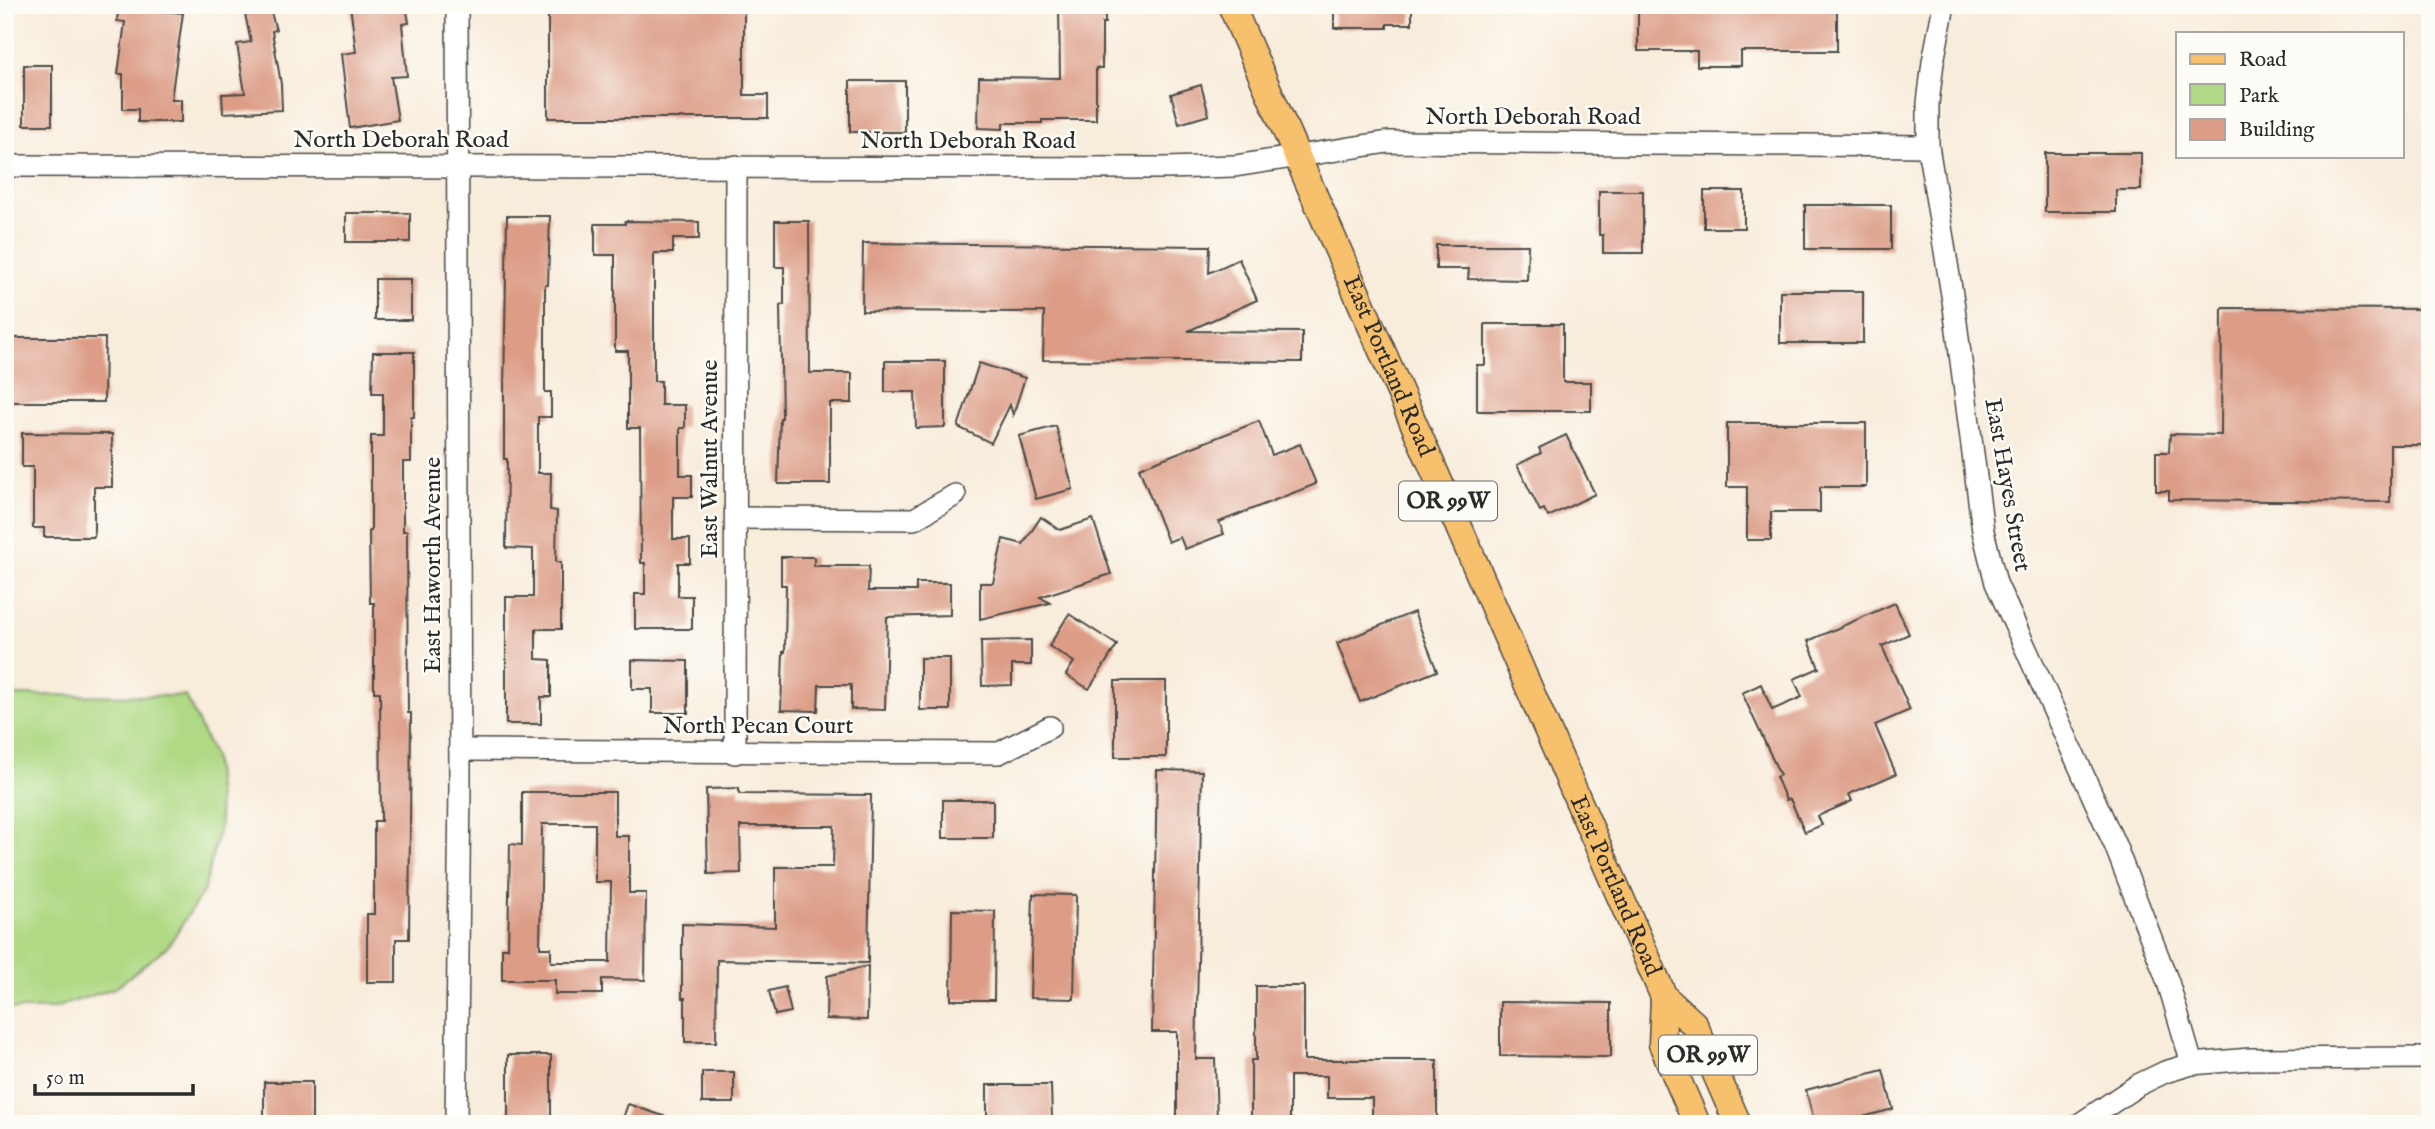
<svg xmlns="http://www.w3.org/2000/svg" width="2435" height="1129" viewBox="0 0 2435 1129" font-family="'IM FELL English',serif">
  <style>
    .green { fill: #afd984; stroke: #6d8258; stroke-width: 2 }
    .building { fill: #dc9c86; fill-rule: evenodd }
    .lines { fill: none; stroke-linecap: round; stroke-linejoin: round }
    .minor-casing { stroke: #4a4845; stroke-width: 24 }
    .major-casing { stroke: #4a4845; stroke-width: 29 }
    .minor { stroke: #fff; stroke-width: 21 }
    .major { stroke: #f7c06c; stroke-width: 26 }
    .labels { text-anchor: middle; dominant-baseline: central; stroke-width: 5; stroke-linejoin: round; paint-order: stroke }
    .shield { fill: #fdfcf7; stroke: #6a6a68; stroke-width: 2 }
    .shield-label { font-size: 23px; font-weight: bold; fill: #2b2b2b }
    .street-label { font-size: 24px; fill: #2b2b2b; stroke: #fdfcf7 }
  </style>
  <rect width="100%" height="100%" fill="#fdfcf7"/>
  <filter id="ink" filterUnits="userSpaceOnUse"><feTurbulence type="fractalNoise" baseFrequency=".0143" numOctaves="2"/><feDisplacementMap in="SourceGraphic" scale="14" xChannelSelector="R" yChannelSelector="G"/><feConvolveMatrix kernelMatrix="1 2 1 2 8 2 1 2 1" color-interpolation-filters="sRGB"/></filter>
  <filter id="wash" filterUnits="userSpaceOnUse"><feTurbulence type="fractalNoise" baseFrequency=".00686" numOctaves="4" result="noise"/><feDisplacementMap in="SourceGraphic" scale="28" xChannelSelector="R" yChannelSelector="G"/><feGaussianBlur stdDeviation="1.57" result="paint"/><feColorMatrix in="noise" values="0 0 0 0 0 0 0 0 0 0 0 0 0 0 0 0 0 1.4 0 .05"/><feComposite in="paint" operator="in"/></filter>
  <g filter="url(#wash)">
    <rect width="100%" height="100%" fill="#f8ecdb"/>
    <path class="green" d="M5 695 186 696 214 757 220 824 204 890 168 946 115 988 51 1009H5Z"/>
    <g id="blocks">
      <g class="building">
        <path d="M119 5H162L161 11 183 13 171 100H181V122H138V109H123V74H118L125 22 117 21Z"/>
        <path d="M243 5H269L276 30 272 31 281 84 282 110 223 113 222 94 245 93 237 44 251 42Z"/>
        <path d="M350 5H406L409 23 402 24 407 76 391 77 398 120 350 128 341 54 356 52Z"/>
        <path d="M548 5H744V95H768V118H548Z"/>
        <path d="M1059 5H1105V23H1102V68H1096V120H1042V123H1003V129L978 128 979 77 1060 78Z"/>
        <path d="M1334 5H1412V24H1387V28H1334Z"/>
        <path d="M1638 5H1837V51H1741V66H1697V51H1638Z"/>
        <rect x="24" y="65" width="28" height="60"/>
        <rect x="850" y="81" width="55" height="51"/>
        <path d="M1201 85 1209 115 1179 124 1171 94Z"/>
        <path d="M2045 153H2141V190H2116V212H2045Z"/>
        <path d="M1599 191H1643V253H1603V235H1599Z"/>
        <rect x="1704" y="191" width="40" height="37"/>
        <rect x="1805" y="205" width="86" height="44"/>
        <rect x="346" y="213" width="64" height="29"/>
        <path d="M507 216H550L548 285H545V392H551V417H538V473H551L550 510 557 511 556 562 561 563V629H536V659L551 660V697H541V724H506V597H533V549L506 548 507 459H504V392Z"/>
        <path d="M625 221 699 222V239H673V253H654V381H661V405H685V428H680V475H692V497H673V539H690V563H678V596H692V629H635V594H645V563H641L640 428H628V351H615V255H595V224H625Z"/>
        <path d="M775 221H809L810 373H852V403H830V484H778L780 418H782L780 305H784V267H775Z"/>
        <path d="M863 243 1210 246 1209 273 1239 259 1257 300 1188 331 1302 332V362L1043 360 1044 312 862 311Z"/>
        <path d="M1436 245H1528L1527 280 1468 279 1469 269H1436Z"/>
        <rect x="375" y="279" width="36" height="41"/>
        <rect x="1780" y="291" width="83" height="52"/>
        <path d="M2222 308 2430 309V445H2390V502L2169 500V491H2156V452H2169L2170 434 2221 435Z"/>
        <path d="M1485 324H1563V382H1591V411H1477V365H1485Z"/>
        <path d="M5 338H105L104 402H5Z"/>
        <path d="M373 352H414V417H411V462H403V531H407L408 713H411L409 939H396V982H367V914H374V821H381L380 692H374V603H370L369 531H371V436H383V393H372Z"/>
        <path d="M885 361H945V427L916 428 915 392H885Z"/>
        <path d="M979 363 1025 378 1013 415 1010 405 991 443 958 427Z"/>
        <path d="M1259 421 1272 455 1300 444 1316 484 1219 522 1224 534 1185 549 1180 537 1168 542 1139 468Z"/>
        <path d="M1727 423H1866V487H1820V512H1771V540H1747V487H1727Z"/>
        <path d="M1056 426 1073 489 1036 499 1019 436Z"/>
        <path d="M22 433 112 434V487H94V537H44V528H33V467H22Z"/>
        <path d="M1566 435 1595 494 1548 517 1544 509 1540 511 1517 465 1541 453 1539 448Z"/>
        <path d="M1041 517 1060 530 1093 519 1111 574 1040 597 1050 603 980 619V583H993L1003 539 1023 544Z"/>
        <path d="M781 557H814V566H869L868 591H916V583H950V615L887 617 885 710 851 709V685H819L818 711 781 710 783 652H785L786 585H781Z"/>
        <path d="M1895 603 1909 634 1882 646 1910 710 1875 725 1896 774 1849 794 1852 801 1818 816 1822 825 1805 832 1790 799 1786 800 1776 777 1780 775 1742 693 1761 684 1772 710 1802 697 1794 679 1819 668 1808 641Z"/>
        <path d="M1414 612 1437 671 1360 702 1337 643Z"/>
        <path d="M1069 614 1117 645 1089 689 1066 675 1074 662 1049 646Z"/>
        <path d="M1031 640V665H1012V685L982 686 981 641Z"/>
        <rect x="920" y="658" width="30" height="52"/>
        <path d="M632 660 688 661V713H652V689H632Z"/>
        <rect x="1115" y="681" width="51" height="76"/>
        <path d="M1157 770 1202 771 1196 1059H1215L1217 1122H1210V1124H1177V1032H1152Z"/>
        <path d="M739 788V794L871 795 868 963 717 960 716 1042H685V998H682V924L775 927V867H833L834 826H740L741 873 708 874 706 789Z"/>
        <path d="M522 792H615V836H629V893H646L645 980 602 979V994H555V980H502V948H508L510 844 522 845ZM542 824H595V882H611L610 962H551V948H540Z"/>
        <rect x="943" y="800" width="50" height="38"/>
        <path d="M1033 894 1076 895 1074 999 1030 998Z"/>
        <path d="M952 910 995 911 994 1000H951Z"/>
        <path d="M868 966 867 1020 826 1019 827 976Z"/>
        <path d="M1256 986H1304V1060H1437V1124H1372V1098H1327V1076H1290V1124H1251V1060H1256Z"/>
        <path d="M785 987 791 1012 775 1015 769 991Z"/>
        <path d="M1500 1002 1611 1003V1057L1500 1056Z"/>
        <rect x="508" y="1055" width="43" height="69"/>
        <path d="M1883 1070 1893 1109 1836 1124H1815L1806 1090Z"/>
        <rect x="702" y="1072" width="32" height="31"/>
        <rect x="264" y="1082" width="48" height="42"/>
        <path d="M987 1085H1051L1052 1118H987Z"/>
        <path d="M628 1104 678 1121V1124H621Z"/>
      </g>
    </g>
  </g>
  <g filter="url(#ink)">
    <use href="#blocks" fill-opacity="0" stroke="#4a4845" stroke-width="2"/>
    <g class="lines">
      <defs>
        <g id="minor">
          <path d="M1944 5 1933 62 1928 103V146L1954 307 1983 531 1996 583 2115 845 2168 982 2192 1064"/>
          <path d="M5 166 1165 168 1235 166 1388 142 1928 146"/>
          <path d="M736 518 914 519 955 495"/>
          <path d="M460 750 999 753 1050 727"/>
          <path d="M735 753 736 166"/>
          <path d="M456 1124 460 785 457 5"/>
          <path d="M2080 1124 2138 1085 2165 1072 2192 1064 2250 1059 2430 1058"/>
        </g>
        <g id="major">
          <path id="s1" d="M1231 5 1664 997 1694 1024 1738 1124"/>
          <path d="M1664 997 1662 1044 1697 1124"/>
        </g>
      </defs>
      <use href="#minor" class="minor-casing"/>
      <use href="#major" class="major-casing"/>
      <use href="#minor" class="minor"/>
      <use href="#major" class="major"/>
    </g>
  </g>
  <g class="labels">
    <g class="shield">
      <rect x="1399" y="481.5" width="98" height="39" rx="5"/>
      <rect x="1659" y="1035.5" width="98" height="39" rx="5"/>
    </g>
    <g class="shield-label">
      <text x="1448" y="501">OR 99W</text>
      <text x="1708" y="1055">OR 99W</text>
    </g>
    <g class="street-label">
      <text x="1533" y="117">North Deborah Road</text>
      <text x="401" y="140">North Deborah Road</text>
      <text x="968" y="141">North Deborah Road</text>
      <text stroke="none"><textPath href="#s1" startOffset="394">East Portland Road</textPath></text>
      <text transform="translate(710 459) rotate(-90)">East Walnut Avenue</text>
      <text transform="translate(2007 485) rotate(80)">East Hayes Street</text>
      <text transform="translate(433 565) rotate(-90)">East Haworth Avenue</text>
      <text x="758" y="726">North Pecan Court</text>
      <text stroke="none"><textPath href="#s1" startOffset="961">East Portland Road</textPath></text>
    </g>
  </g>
  <rect width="2435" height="1129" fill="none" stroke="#fdfcf7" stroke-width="28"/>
  <rect x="2176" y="32" width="228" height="126" fill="#fdfcf7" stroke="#a9a8a5" stroke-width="2"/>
  <rect x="2190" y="54" width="35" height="10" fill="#f7c06c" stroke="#a9a8a5" stroke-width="2"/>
  <text x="2239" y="66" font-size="21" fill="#2b2b2b">Road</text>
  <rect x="2190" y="84" width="35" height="21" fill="#afd984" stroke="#a9a8a5" stroke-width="2"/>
  <text x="2239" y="102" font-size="21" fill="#2b2b2b">Park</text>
  <rect x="2190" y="119" width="35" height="21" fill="#dc9c86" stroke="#a9a8a5" stroke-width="2"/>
  <text x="2239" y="136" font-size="21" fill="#2b2b2b">Building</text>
  <path d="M35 1084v10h158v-10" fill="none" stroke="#2b2b2b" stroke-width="3.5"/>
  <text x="46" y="1084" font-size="21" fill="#2b2b2b" stroke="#fdfcf7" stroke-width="5" paint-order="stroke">50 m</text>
</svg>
